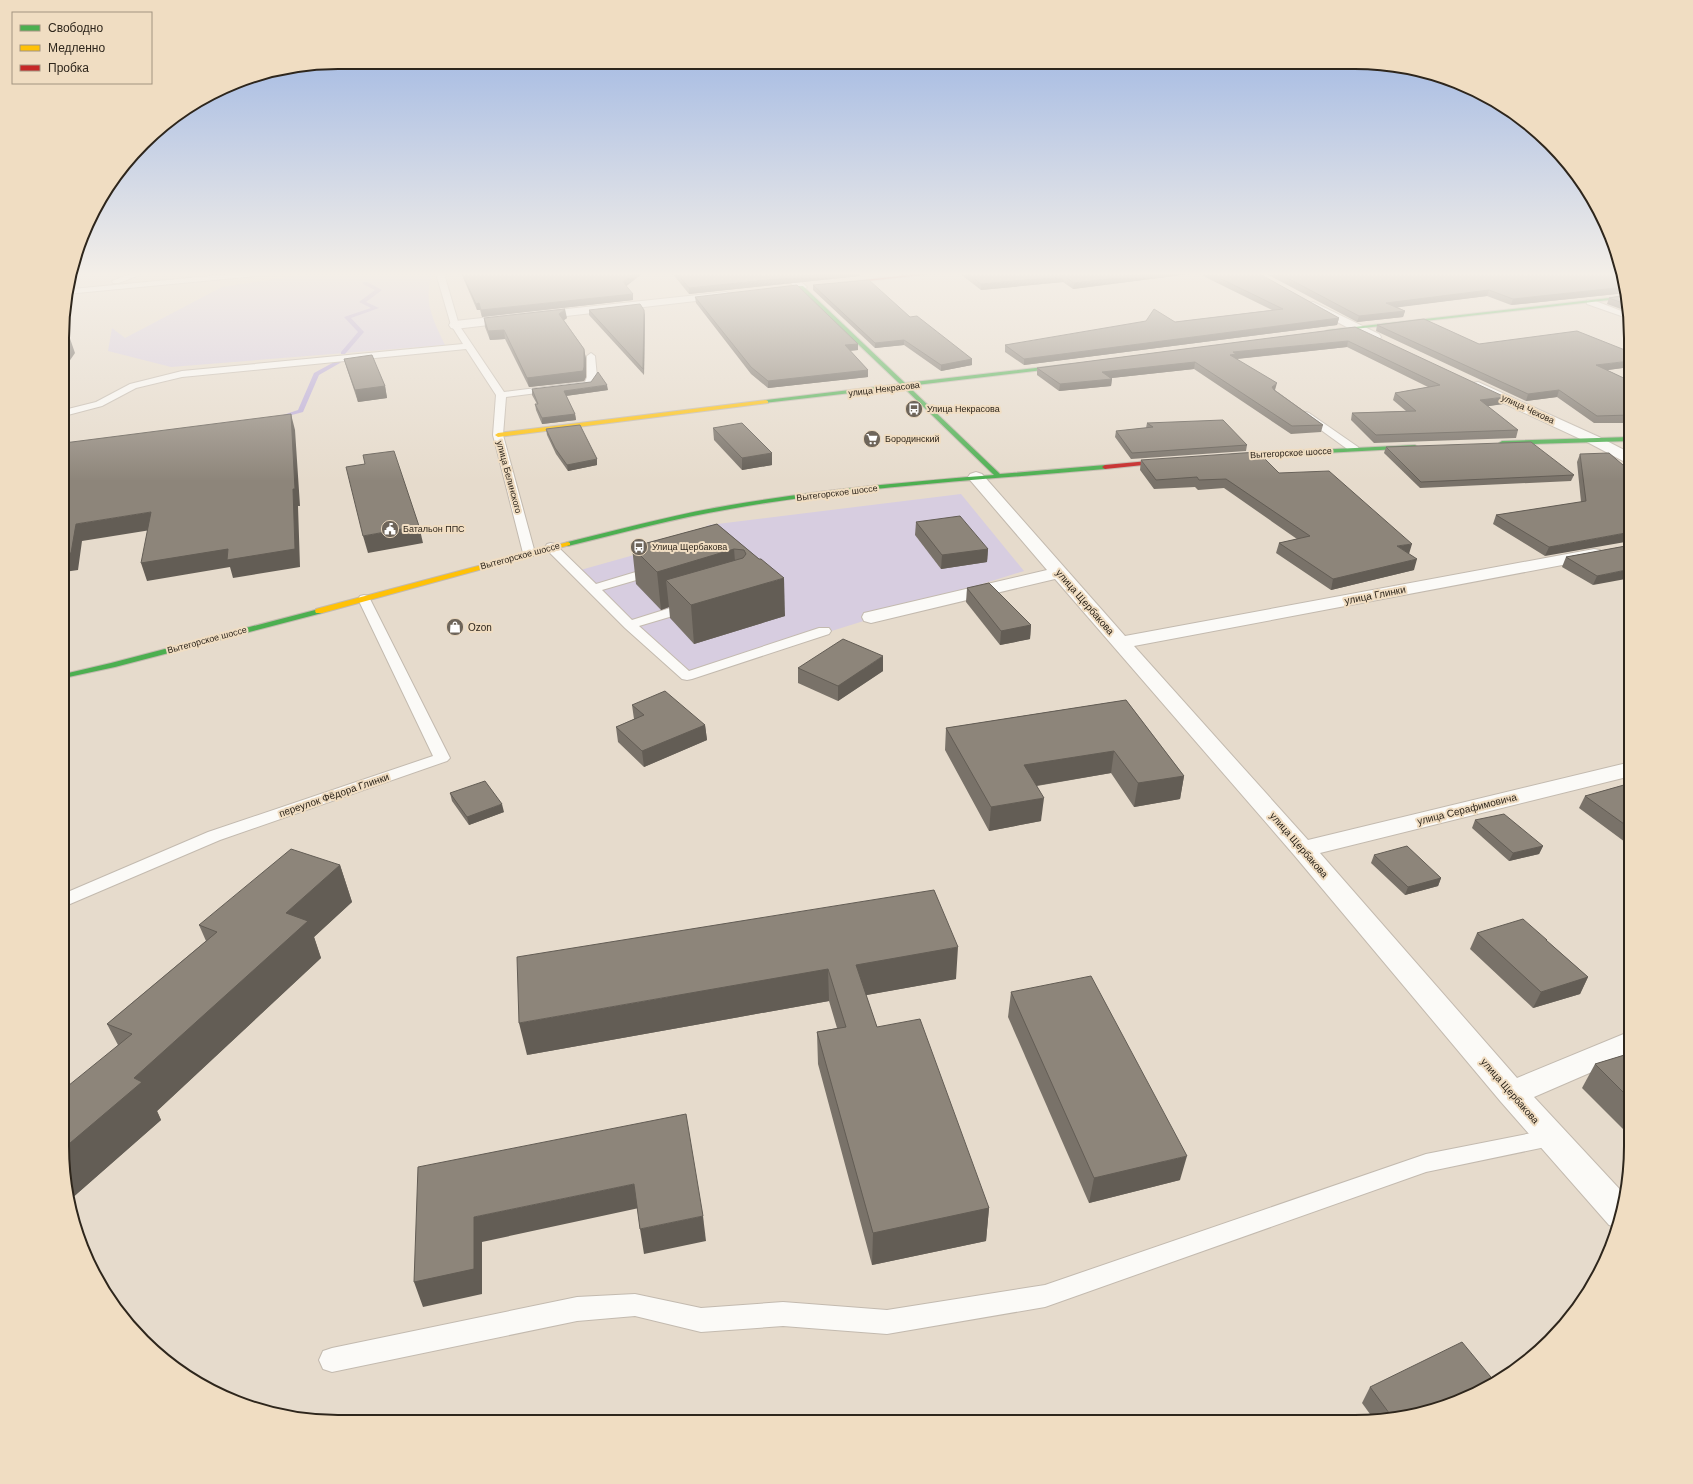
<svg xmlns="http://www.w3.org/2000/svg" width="1693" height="1484" viewBox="0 0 1693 1484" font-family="Arial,sans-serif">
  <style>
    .green { fill: #d7cde0 }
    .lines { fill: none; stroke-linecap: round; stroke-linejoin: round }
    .stream { fill: #baabd9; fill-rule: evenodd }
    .lane-casing { stroke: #c3baaf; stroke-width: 2 }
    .street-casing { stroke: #c3baaf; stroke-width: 2 }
    .fast-casing { stroke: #c3baaf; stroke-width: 2 }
    .slow-casing { stroke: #c3baaf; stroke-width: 2 }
    .jam-casing { stroke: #c3baaf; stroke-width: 2 }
    .lane { fill: #fbfaf7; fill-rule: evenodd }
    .street { fill: #fbfaf7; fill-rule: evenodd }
    .fast { fill: #4caf50; fill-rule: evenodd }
    .slow { fill: #ffc107; fill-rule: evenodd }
    .jam { fill: #c62828; fill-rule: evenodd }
    .wall { fill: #797269 }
    .shaded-wall { fill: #635d55 }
    .building { fill: #8d857a; stroke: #635d55 }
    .labels { text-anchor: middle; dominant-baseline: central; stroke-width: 4; stroke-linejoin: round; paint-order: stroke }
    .far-street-label { font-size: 9px; fill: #2e261c; stroke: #f0ddc2 }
    .far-poi-label { font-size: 9px; fill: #2e261c; stroke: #f0ddc2; text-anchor: start }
    .street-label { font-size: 10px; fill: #2e261c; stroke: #f0ddc2 }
    .poi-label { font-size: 10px; fill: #2e261c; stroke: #f0ddc2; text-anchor: start }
    .rim { fill: none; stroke: #2e261c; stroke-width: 2 }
  </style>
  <rect width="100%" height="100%" fill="#e6dbcc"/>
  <g class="green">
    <path d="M314 273H432C423 303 433 319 445 345L171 367 108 351 112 328 125 338 222 287Z"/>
    <path d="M961 494 1024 571 687 676 577 571 666 546 709 525Z"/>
  </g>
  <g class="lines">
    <g class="stream">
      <path d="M363 282H367L382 290 366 302 379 308 351 318 364 332 345 354H341V352L358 332 344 317 371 308 359 302 375 290 363 284Z"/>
      <path d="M338 360 341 362 340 363 319 375 303 412 277 419V417L298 410 314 373Z"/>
    </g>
    <defs>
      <g id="lane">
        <path d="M73 273H81L72 289 242 273H270L266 275 66 294 69 280Z"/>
        <path d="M133 273H144L119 283H113L112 281Z"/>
        <path d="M439 273H447L445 277 459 325 504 392 585 382 587 377V356L591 353 595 356 597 377 591 386 506 397 503 435 535 553 533 556H525L523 553 493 435 496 395 466 349 182 377 136 388 102 406 64 416V410L96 402 130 384 182 371 463 344 451 325 437 277Z"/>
        <path d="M1587 300H1593L1629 314 1630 319 1587 304Z"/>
        <path d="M1306 412 1309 413 1358 447 1359 449 1358 451H1350L1303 417 1301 415 1303 413Z"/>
        <path d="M551 543 555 544 596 584 649 568H657L659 571 657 574 602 590 632 620 683 604H693L694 607 693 610 639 626 689 671 819 628H829L831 631 829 634 692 679 687 680 682 679 625 628 547 550 545 547 547 544Z"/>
        <path d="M364 595 368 596 370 599 450 758 447 761 220 840 63 907V894L208 832 433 756 358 599 360 596Z"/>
        <path d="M1552 1129 1560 1132 1563 1138 1560 1144 1426 1172 1045 1307 887 1334 783 1326 701 1332 635 1316 577 1321 332 1372 323 1369 319 1360 323 1351 332 1348 577 1297 635 1294 701 1308 783 1302 887 1310 1045 1285 1426 1154Z"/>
      </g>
      <g id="street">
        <path d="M779 273H791L807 287 801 290 797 289Z"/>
        <path d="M726 292 732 295 730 297 455 329 451 328 449 325 451 322 455 321Z"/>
        <path d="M1313 302 1379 334 1381 337 1379 340H1371L1309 307 1307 305 1309 303Z"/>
        <path d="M1478 382 1599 437 1630 453V463L1625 462 1589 443 1473 389 1471 386 1473 383Z"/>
        <path d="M976 472 982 474 1125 636 1594 549 1600 550 1603 554 1600 558 1594 559 1134 646 1308 840 1631 762V776L1320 853 1517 1078 1631 1031V1055L1534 1097 1626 1196 1617 1227 1609 1225 1501 1102 1294 855 1055 579 871 623 864 621 862 617 864 613 1047 570 970 480 968 477 970 474Z"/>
      </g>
      <g id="fast">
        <path d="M799 286H803L905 383 1070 364 1071 365 1068 367 908 386 1000 474 1105 465 1108 467 1105 469C980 480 853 487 730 509 675 518 622 533 568 546L566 545V543L568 542C622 529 676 514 731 505 818 490 906 482 994 475L903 387 764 403V401L766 400 900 384 799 288Z"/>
        <path d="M1626 296 1627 298 1328 332 1326 331 1328 330Z"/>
        <path d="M1630 437V441L1502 445 1499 443 1502 441Z"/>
        <path d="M1415 445 1418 447 1417 448 1232 458 1229 456 1232 454Z"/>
        <path d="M319 609H322L323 611 322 613 115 667 64 678V674L111 663Z"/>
      </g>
      <g id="slow">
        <path d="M766 400 768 401V403L498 437 495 435 498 433Z"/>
        <path d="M568 542 570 543V545L322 613H316L315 611 316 609Z"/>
      </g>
      <g id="jam">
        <path d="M925 273H941L840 284 838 283Z"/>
        <path d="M1170 459 1172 460V462L1105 469 1102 467 1105 465Z"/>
      </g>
    </defs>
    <use href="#lane" class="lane-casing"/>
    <use href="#street" class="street-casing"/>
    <use href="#fast" class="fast-casing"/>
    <use href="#slow" class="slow-casing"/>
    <use href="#jam" class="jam-casing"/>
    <use href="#lane" class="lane"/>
    <use href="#street" class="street"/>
    <use href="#fast" class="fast"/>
    <use href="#slow" class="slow"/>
    <use href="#jam" class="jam"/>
  </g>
  <g class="wall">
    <path d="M461 273H643L626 286 633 300 482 317 480 310H477Z"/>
    <path d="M672 273H860V276L689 294Z"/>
    <path d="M959 273H1258L1339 318 1337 325 1024 365 1005 352V345L1175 322 1272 310 1197 273 1073 289 1063 282 981 290Z"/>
    <path d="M1265 273H1623L1626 293 1511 305 1487 296 1397 307 1405 311 1403 317 1357 322Z"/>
    <path d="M813 285 910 317 972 359V365L941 371 904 345 875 348 813 290Z"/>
    <path d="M1626 295 1629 312 1607 304 1609 298Z"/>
    <path d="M695 297 858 344V350L850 351 868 370V377L768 388 751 374 696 303Z"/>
    <path d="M589 310 645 315 644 375 589 315Z"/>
    <path d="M484 318H567L564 320 584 349 586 359V377L584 381 529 387 505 339 490 340 485 327Z"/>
    <path d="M1377 325 1479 344 1630 367 1607 370 1630 381V423H1594L1557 397 1526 401 1376 331Z"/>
    <path d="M1355 327 1503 404 1487 406 1518 430 1516 438 1374 443 1351 420 1352 413 1406 411 1393 400 1395 393 1428 387 1347 347 1237 359 1275 390 1323 425 1321 432 1291 434 1194 369 1112 378 1111 386 1059 391 1037 375V368Z"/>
    <path d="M344 359 385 386 387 398 358 402 347 369Z"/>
    <path d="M532 389 608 390 566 396 575 414 576 420 542 424 536 410 535 404H537L532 395Z"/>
    <path d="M1147 423 1247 445 1246 451 1131 459 1115 437 1116 431 1146 428Z"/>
    <path d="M713 428 772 453V465L742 470 714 440Z"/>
    <path d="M546 429 597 465 568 471 556 454 547 435Z"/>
    <path d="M1386 447 1574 475 1571 481 1420 488 1384 453Z"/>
    <path d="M1580 454 1630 471 1545 556 1493 524 1496 515 1581 502 1577 462Z"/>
    <path d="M1141 460 1279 473 1409 554 1414 570 1331 590 1276 553 1279 543 1297 539 1224 488 1198 490 1195 487 1154 489 1140 470Z"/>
    <path d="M916 522 988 549 987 562 941 569 915 535Z"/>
    <path d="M717 524 759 559 785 616 694 644 670 618 669 607 661 610 636 584 632 547Z"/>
    <path d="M1631 545 1593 585 1562 567 1566 557Z"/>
    <path d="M967 588 1031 625 1030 639 1000 645 966 602Z"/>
    <path d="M798 668 883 671 838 701 798 683Z"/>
    <path d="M1126 700 1184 776 1180 799 1134 807 1111 773 1037 786 1041 821 989 831 945 750 946 728Z"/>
    <path d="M632 705 705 725 707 740 644 767 618 742 616 727 634 719Z"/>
    <path d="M1631 783V840L1625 842 1579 808 1585 796Z"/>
    <path d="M450 793 504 812 469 825 452 801Z"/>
    <path d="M1475 820 1543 846 1539 854 1509 861 1472 828Z"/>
    <path d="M1374 855 1441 878 1438 886 1405 895 1371 863Z"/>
    <path d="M340 865 352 902 314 937 321 958 157 1111 161 1120 71 1199 63 1164 118 1045 107 1024 206 941 199 925Z"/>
    <path d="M934 890 956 979 866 995 877 1027 989 1208 986 1241 872 1265 818 1064 817 1032 837 1028 829 1001 527 1055Z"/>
    <path d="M1477 933 1547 940V941L1588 977 1580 994 1533 1008 1470 949Z"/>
    <path d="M1011 992 1180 1180 1089 1203 1008 1017Z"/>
    <path d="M1631 1053V1137L1582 1088 1595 1064Z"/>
    <path d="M1370 1387 1461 1401 1375 1421 1362 1403Z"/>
  </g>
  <g class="shaded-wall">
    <path d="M634 273H643L624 288 623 282Z"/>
    <path d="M834 273H860V276L689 294V288Z"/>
    <path d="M1152 273H1197L1073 289 1074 283Z"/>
    <path d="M1064 276 1063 282 981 290V284Z"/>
    <path d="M1625 287 1626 293 1511 305 1513 299Z"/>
    <path d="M1489 290 1487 296 1385 309 1386 303Z"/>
    <path d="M633 294V300L482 317 481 310Z"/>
    <path d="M479 303 480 310H477L476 304Z"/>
    <path d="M565 309 567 318 560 323 559 314Z"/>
    <path d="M644 310 645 315 644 375 643 369Z"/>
    <path d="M1405 311 1403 317 1357 322 1359 316Z"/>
    <path d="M1339 318 1337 325 1024 365V359Z"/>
    <path d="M64 324H65L75 353 64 369Z"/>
    <path d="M504 330 505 339 490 340 488 331Z"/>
    <path d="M904 340V345L875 348V343Z"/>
    <path d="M1348 341 1347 347 1235 359 1230 355 1233 352Z"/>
    <path d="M858 344V350L845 351V345Z"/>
    <path d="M584 349 586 359V377L584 381 529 387 527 378Z"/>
    <path d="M972 359V365L941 371V365Z"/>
    <path d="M1630 361V367L1594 372 1596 365Z"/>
    <path d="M1195 362 1194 369 1102 379V372Z"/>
    <path d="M868 370V377L768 388V381Z"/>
    <path d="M1112 379 1111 386 1059 391 1060 384Z"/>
    <path d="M1277 383 1275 390 1271 394 1272 387Z"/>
    <path d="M607 385 608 390 565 396 564 391Z"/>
    <path d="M385 386 387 398 358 402 355 390Z"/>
    <path d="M1559 390 1557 397 1526 401 1528 394Z"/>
    <path d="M1505 397 1503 404 1477 408 1480 400Z"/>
    <path d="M291 414 295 430 300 506H298L300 567 233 578 230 567 147 581 141 563Z"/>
    <path d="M575 414 576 420 542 424V418Z"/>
    <path d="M772 453V465L742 470V458Z"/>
    <path d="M597 459V465L568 471 567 465Z"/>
    <path d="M151 512 157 529 82 541 78 570 64 572V554L76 524Z"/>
    <path d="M419 526 423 543 368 553 363 536Z"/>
    <path d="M1631 532V541L1545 556 1549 547Z"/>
    <path d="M1412 544 1409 554 1397 546Z"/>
    <path d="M734 549 737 587 666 580 669 607 661 610 657 572Z"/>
    <path d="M988 549 987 562 941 569 942 555Z"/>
    <path d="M1417 559 1414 570 1331 590 1333 579Z"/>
    <path d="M1631 569V578L1593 585 1597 576Z"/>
    <path d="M784 578 785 616 694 644 691 605Z"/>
    <path d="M1031 625 1030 639 1000 645 1001 631Z"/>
    <path d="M883 656V671L838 701V686Z"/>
    <path d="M705 725 707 740 644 767 642 751Z"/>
    <path d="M1114 751 1111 773 1022 788 1024 765Z"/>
    <path d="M1184 776 1180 799 1134 807 1138 783Z"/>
    <path d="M1044 798 1041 821 989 831 991 807Z"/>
    <path d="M502 804 504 812 469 825 467 817Z"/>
    <path d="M1631 829V840L1625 842Z"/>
    <path d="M1543 846 1539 854 1509 861 1513 853Z"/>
    <path d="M340 865 352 902 314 937 321 958 157 1111 161 1120 71 1199 63 1164V1149L286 913Z"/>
    <path d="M1441 878 1438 886 1405 895 1408 887Z"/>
    <path d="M958 947 956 979 856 997V965Z"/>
    <path d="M828 969 829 1001 527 1055 519 1023Z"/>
    <path d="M1588 977 1580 994 1533 1008 1541 992Z"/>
    <path d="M1187 1156 1180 1180 1089 1203 1094 1178Z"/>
    <path d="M634 1184 639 1208 482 1242V1294L423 1307 414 1282 474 1217Z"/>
    <path d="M989 1208 986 1241 872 1265 873 1233Z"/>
    <path d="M703 1216 706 1241 644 1254 640 1229Z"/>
  </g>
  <g class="building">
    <path d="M462 273H634L623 282 633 294 481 310 479 303 476 304Z"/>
    <path d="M677 273H834L689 288Z"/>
    <path d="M967 273H1152L1074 283 1064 276 981 284Z"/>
    <path d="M1209 273H1258L1339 318 1024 359 1005 345 1146 321 1154 309 1175 322 1283 309Z"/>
    <path d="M1278 273H1623L1625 287 1513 299 1489 290 1386 303 1405 311 1359 316Z"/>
    <path d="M869 280 910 317 917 316 972 359 941 365 904 340 875 343 813 285Z"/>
    <path d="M797 285 858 344 845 345 868 370 768 381 751 367 695 297Z"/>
    <path d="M1626 295 1628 305 1609 298Z"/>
    <path d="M640 304 644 310 643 369 589 310Z"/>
    <path d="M565 309 559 314 584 349V367L583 371 527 378 504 330 488 331 484 318Z"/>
    <path d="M1424 319 1479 344 1577 331 1630 352V361L1596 365 1630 381V415L1597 416 1559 390 1528 394 1377 325Z"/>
    <path d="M1355 327 1505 397 1480 400 1518 430 1376 435 1352 413 1416 411 1395 393 1440 385 1348 341 1233 352 1236 354 1230 355 1277 383 1272 387 1274 390 1323 425 1292 426 1195 362 1102 372 1112 379 1060 384 1037 368Z"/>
    <path d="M372 355 385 386 355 390 344 359Z"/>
    <path d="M598 372 607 385 564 391 575 414 542 418 535 404H538L532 389 591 382Z"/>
    <path d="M291 414 295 489H293L295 549 227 560 228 549 141 563 151 512 76 524 71 553 64 554V443Z"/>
    <path d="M1223 420 1247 445 1132 453 1116 431 1153 427 1147 423Z"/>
    <path d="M742 423 772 453 742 458 713 428Z"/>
    <path d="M580 425 597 459 567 465 555 448 546 429Z"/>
    <path d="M1531 442 1574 475 1421 482 1386 447Z"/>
    <path d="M394 451 419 526 363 536 346 467 365 464 363 455Z"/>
    <path d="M1258 452 1279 473 1329 471 1412 544 1397 546 1417 559 1333 579 1279 543 1310 536 1226 479 1199 480 1197 477 1156 480 1141 460Z"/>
    <path d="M1609 453 1630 471 1631 532 1549 547 1496 515 1586 501 1580 454Z"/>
    <path d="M960 516 988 549 942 555 916 522Z"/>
    <path d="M717 524 759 559H761L784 578 691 605 666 580 743 558 746 554 744 550 734 549 657 572 632 547Z"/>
    <path d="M1631 545V569L1597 576 1566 557Z"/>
    <path d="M989 583 1031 625 1001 631 967 588Z"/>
    <path d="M843 639 883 656 838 686 798 668Z"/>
    <path d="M665 691 705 725 642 751 616 727 644 715 632 705Z"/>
    <path d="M1126 700 1184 776 1138 783 1114 751 1024 765 1044 798 991 807 946 728Z"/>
    <path d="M485 781 502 804 467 817 450 793Z"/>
    <path d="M1631 783V829L1585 796Z"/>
    <path d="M1504 814 1543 846 1513 853 1475 820Z"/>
    <path d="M1407 846 1441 878 1408 887 1374 855Z"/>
    <path d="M291 849 340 865 286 913 308 921 134 1078 142 1082 63 1149V1090L132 1034 107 1024 217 932 199 925Z"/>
    <path d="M934 890 958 947 856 965 877 1027 920 1019 989 1208 873 1233 817 1032 846 1027 828 969 519 1023 517 957Z"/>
    <path d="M1523 919 1547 940H1546L1588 977 1541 992 1477 933Z"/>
    <path d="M1091 976 1187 1156 1094 1178 1011 992Z"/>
    <path d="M1631 1053V1100L1595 1064Z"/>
    <path d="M686 1114 703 1216 640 1229 634 1184 474 1217V1269L414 1282 418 1167Z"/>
    <path d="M1462 1342 1495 1382 1461 1401 1392 1417 1370 1387Z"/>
    <path d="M1293 1415 1297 1421H1274Z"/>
  </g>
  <linearGradient id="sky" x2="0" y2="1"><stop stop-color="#95b0e2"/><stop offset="0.57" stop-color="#f4efe8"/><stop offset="1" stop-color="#f4efe8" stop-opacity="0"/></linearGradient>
  <rect width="1693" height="481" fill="url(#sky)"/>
  <defs>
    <symbol id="bus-disc" viewBox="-11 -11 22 22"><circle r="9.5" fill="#6e655a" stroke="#f0ddc2"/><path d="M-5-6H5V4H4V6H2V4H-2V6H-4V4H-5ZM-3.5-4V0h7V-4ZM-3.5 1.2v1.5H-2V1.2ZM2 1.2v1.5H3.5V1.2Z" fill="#fff"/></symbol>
    <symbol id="supermarket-disc" viewBox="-11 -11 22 22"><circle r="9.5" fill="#6e655a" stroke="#f0ddc2"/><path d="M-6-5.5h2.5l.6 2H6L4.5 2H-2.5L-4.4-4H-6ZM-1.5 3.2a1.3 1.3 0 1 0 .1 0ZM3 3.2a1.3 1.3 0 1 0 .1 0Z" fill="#fff"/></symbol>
    <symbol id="civic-disc" viewBox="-11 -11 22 22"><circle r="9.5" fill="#6e655a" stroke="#f0ddc2"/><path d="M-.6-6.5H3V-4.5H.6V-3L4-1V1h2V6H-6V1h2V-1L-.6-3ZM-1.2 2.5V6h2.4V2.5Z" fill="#fff"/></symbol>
    <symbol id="shop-disc" viewBox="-11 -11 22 22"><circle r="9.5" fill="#6e655a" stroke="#f0ddc2"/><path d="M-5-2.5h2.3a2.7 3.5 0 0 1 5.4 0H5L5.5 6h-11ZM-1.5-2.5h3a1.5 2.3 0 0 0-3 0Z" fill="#fff"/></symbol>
  </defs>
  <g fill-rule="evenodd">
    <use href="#bus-disc" x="904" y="399" width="20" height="20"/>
    <use href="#supermarket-disc" x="862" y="429" width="20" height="20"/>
    <use href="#civic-disc" x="380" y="519" width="20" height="20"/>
    <use href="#bus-disc" x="629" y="537" width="20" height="20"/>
    <use href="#shop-disc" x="445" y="617" width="20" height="20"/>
  </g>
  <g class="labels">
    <g class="far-street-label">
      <text transform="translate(884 389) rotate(-7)">улица Некрасова</text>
      <text transform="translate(1528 409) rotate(25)">улица Чехова</text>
      <text transform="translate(1291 453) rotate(-3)">Вытегорское шоссе</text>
      <text transform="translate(509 477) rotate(75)">улица Белинского</text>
      <text transform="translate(837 493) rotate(-7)">Вытегорское шоссе</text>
      <text transform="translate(520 556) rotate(-15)">Вытегорское шоссе</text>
      <text transform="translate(207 640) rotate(-15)">Вытегорское шоссе</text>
    </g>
    <g class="far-poi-label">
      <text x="927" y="409">Улица Некрасова</text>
      <text x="885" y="439">Бородинский</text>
      <text x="403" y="529">Батальон ППС</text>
      <text x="652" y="547">Улица Щербакова</text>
    </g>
    <g class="street-label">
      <text transform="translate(1375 595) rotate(-11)">улица Глинки</text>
      <text transform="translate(1085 602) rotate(49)">улица Щербакова</text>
      <text transform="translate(334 795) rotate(-19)">переулок Фёдора Глинки</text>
      <text transform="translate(1467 809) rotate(-14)">улица Серафимовича</text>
      <text transform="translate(1299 845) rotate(49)">улица Щербакова</text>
      <text transform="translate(1510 1091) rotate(49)">улица Щербакова</text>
    </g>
    <g class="poi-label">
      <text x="468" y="627">Ozon</text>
    </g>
  </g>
  <path d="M0 0H1693V1484H0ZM338 69H1355A269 269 0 0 1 1624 338V1146A269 269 0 0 1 1355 1415H338A269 269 0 0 1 69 1146V338A269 269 0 0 1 338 69Z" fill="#f0ddc2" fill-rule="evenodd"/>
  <path class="rim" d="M338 69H1355A269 269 0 0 1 1624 338V1146A269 269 0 0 1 1355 1415H338A269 269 0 0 1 69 1146V338A269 269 0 0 1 338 69Z"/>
  <rect x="12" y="12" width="140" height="72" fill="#f0ddc2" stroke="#a29480"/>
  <rect x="20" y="25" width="20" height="6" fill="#4caf50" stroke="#a29480"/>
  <text x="48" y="32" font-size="12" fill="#2e261c">Свободно</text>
  <rect x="20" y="45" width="20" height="6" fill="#ffc107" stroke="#a29480"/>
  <text x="48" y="52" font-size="12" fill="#2e261c">Медленно</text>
  <rect x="20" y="65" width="20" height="6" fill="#c62828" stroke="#a29480"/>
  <text x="48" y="72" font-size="12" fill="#2e261c">Пробка</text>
</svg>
